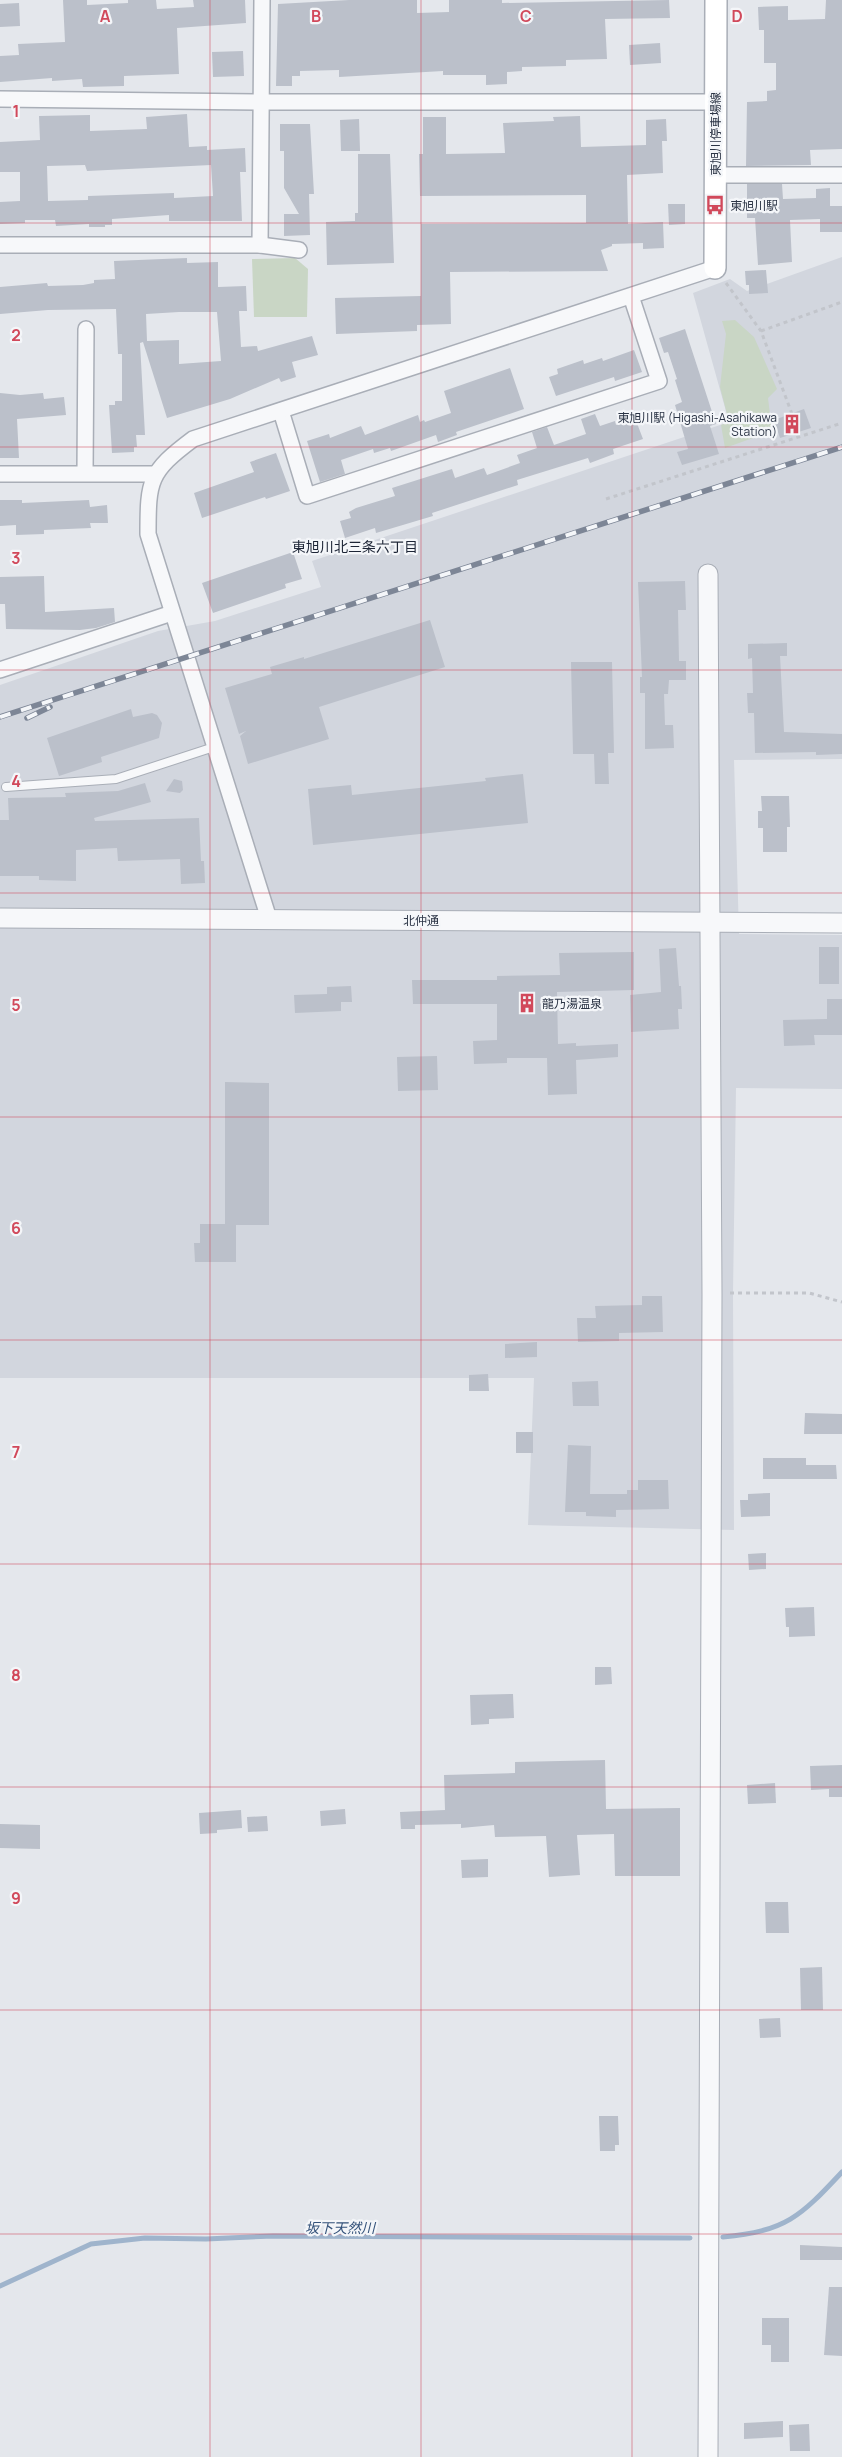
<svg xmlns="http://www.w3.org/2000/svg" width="842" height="2457" viewBox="0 0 842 2457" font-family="Manrope,'Noto Sans JP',sans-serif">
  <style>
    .built { fill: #d2d6de }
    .green { fill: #c9d6c5 }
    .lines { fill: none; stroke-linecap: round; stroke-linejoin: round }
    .stream { stroke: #9fb4cc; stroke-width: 5 }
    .building { fill: #bbc0ca; fill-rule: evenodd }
    .service-casing { stroke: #a9aeb7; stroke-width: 10 }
    .minor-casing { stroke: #a9aeb7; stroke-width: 18 }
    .tertiary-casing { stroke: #a9aeb7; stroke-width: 21 }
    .secondary-casing { stroke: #a9aeb7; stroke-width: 24 }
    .path { stroke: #c2c5cb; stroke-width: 3; stroke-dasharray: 4 4; stroke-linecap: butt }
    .service { stroke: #f7f8fa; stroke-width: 8 }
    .minor { stroke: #f7f8fa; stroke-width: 15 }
    .tertiary { stroke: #f7f8fa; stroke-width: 19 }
    .secondary { stroke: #fff; stroke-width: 21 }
    .rail-casing { stroke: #7d8696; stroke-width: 5.5 }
    .rail { stroke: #f4f6f9; stroke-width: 4; stroke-dasharray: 11; stroke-linecap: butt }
    .grid { fill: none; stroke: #d1495b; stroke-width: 1; stroke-opacity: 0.55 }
    .labels { text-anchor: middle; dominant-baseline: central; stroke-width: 4.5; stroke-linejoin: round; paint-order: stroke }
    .street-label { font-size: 12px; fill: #2b3445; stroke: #f4f6f9 }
    .poi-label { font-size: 12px; fill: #2b3445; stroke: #f4f6f9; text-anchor: start }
    .neighbourhood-label { font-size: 14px; fill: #1d2536; stroke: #f4f6f9 }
    .water-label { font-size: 14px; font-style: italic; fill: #34527a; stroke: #f4f6f9 }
    .grid-label { font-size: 16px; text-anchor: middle; font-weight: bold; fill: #d1495b; stroke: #f4f6f9; stroke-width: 4.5; stroke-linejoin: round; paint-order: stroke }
  </style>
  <rect width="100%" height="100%" fill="#e4e7ec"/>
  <path class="built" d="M842 257V759L734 760 739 934 842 935V1089L736 1088 733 1293 734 1530 528 1525 534 1378H0V685L158 631 215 621 321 587 312 561 729 422 693 293 730 279 747 291Z"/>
  <g class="green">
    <path d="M295 258 308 269 307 317H254L252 259Z"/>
    <path d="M735 320 754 337 777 389 768 398 772 431 725 448 721 425 729 422 720 387 726 334 722 321Z"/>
  </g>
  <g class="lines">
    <g class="stream">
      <path d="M723 2237C786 2231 800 2217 842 2172"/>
      <path d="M0 2286 91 2244 145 2238 206 2239 273 2236 690 2238"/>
    </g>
  </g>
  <g class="building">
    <path d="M63 0H87V5L128 3V0H156L157 9 194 7 193 0H245L246 23 177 28 179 74 124 76V86L83 87 82 79 52 81V78L0 82V56L19 55 18 44 65 42Z"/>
    <path d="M349 0H417V13L449 12V0H502V3L669 0 670 18 605 19 607 59 566 60V66L522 67V71L507 72V84L486 85V75H443V71L339 77V70L300 71V76H292V86H276L278 4Z"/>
    <path d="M826 0H842V149L810 150 811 165 746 166 747 102 767 101V91L776 90V63H764V30H759L758 7 788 6V20L825 19Z"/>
    <path d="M19 3 20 26 0 27V4Z"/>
    <path d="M660 43 661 63 630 65 629 45Z"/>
    <path d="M243 51 244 76 213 77 212 52Z"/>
    <path d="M187 114 189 147 207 146V150L245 148 246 172H240L242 221H169V215L112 219V225H105V227H89V224L56 226 55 220H25V223L0 224V202L20 201V172H0V142L40 140 39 116 90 115V131L147 129 146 117ZM85 165 87 171 211 165 213 196 174 198V193L88 196V200L48 201 47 166Z"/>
    <path d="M580 116 581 147 646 145V120L666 119 667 141H662L663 173 627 175 628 224 663 222 664 248 643 249V243L612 244V246L601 250 608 271 450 272 451 324 417 325V331L336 334 335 298 421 296V224L586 223V195L420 196 419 154H423V117H446V154L505 153 503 123 554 121 553 117Z"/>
    <path d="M359 119 360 151H341L340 120Z"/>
    <path d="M280 124H310L314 194H309L310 235 284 236V214H299L284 188V151H280Z"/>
    <path d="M358 154H390L394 263 327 265 326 222 355 221V213H358Z"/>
    <path d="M747 184H782L783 199 816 198V189L830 188V206H842V232H820V219L790 220 792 262 758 265 755 218H747Z"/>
    <path d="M668 204H685V224L669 225Z"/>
    <path d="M187 258V263L218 262V287L246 286 247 311H239L241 347 257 346 258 351 312 336 318 355 292 362 296 377 281 382 279 378 230 399 167 418 143 342 140 343 145 435H136L137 447H134V452L112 453 109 405H115V401H122V354H118L116 309 48 310 0 314V287L47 283 48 286 83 285 94 283V280L115 279 114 261ZM179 312H217L221 361 179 364V340L147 341 146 314Z"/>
    <path d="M766 270 768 293 749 294V285H746L745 271Z"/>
    <path d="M685 329 716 424 710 426 719 454 682 465 677 452 688 449 675 405 682 402 675 380 677 379 668 352 664 353 659 338Z"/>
    <path d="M634 350 642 372 615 381 614 377 556 396 549 377 558 374 557 369 583 360 584 364 602 358 603 361Z"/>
    <path d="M510 368 524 409 456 432 457 435 438 442 436 435 391 451 390 448 374 453 373 449 341 460 345 474 320 482 307 441 329 434 330 438 361 426 365 435 418 415 420 422 424 420 425 422 451 413 444 391Z"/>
    <path d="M0 393 20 395 43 393 44 399 64 397 66 415 17 419 19 458H0Z"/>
    <path d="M804 409 811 428 780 438 774 420Z"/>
    <path d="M595 414 600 426 615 421 616 425 635 418 643 439 613 449 614 454 590 463 588 458 517 480 518 485 432 513 433 516 376 533 375 528 345 538 340 521 351 518 349 512 356 508 395 496 392 488 452 469 455 478 484 468 487 475 520 463 517 455 537 448 532 432 547 427 554 445 586 434 581 419Z"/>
    <path d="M276 453 290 491 266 499 265 497 202 518 194 493 254 472 250 462Z"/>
    <path d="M0 500H22V503L89 500 90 507 107 505 108 523H90L91 528 44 530V534L16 535V525L0 526Z"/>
    <path d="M293 552 302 579 285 584 286 588 213 613 202 583Z"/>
    <path d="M44 576 45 612 114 608 115 622 96 628 80 630 6 629 5 604H0V577Z"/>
    <path d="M685 581 686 610H678L679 661H686V680H669L668 694H664L665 725H673L674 748 645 749V693H640V677H642L638 582Z"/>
    <path d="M430 620 445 667 319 707 329 739 248 764 240 736 246 731 239 734 225 688 272 674 270 667 304 657V659Z"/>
    <path d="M787 643V656H780L784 732 842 734V754L816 755V752L755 753 754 713H748L747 693H753L752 658 748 659V644Z"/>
    <path d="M571 662H612L614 753H608L609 784H595L594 754H573Z"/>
    <path d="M131 709 133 717 152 713 157 715 162 723 159 738 101 757 102 762 59 776 47 738Z"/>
    <path d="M523 774 528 823 313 845 308 789 351 785 352 795 486 781 485 778Z"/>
    <path d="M174 779 182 781 183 790 180 793 166 791Z"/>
    <path d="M145 783 151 802 94 818 95 821 199 818 201 861H204L205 883 181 884 180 859 118 861 117 848 76 850V881L39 880V876H0V820H9L8 798 66 797 65 793 118 791Z"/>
    <path d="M761 796H789L790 827H787V852H763V828H758V811H762Z"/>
    <rect x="819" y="947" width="20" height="37"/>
    <path d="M676 948 679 986H681L682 1009H678L679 1029 631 1032 630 995 661 992 659 949Z"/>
    <path d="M634 952V990L557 992 558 1044 576 1043V1046L618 1044V1057L576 1060 577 1094 548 1095 547 1058H507V1063L474 1064 473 1041 497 1040V1004H413L412 980H497V976L560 975 559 953Z"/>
    <path d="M351 986 352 1002H341V1011L295 1013 294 995 327 994V987Z"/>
    <path d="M827 999H842V1035H814L815 1045 784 1046 783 1020 827 1019Z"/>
    <path d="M437 1056 438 1090 398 1091 397 1057Z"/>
    <path d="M225 1082 269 1083V1225H236V1262H195L194 1243H200V1224H225Z"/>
    <path d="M642 1296H662L663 1332 619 1333V1341L578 1342 577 1318H596L595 1306 642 1305Z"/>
    <path d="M537 1342V1357L505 1358V1344Z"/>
    <path d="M488 1374 489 1391H469V1375Z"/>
    <path d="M598 1381 599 1406H573L572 1382Z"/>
    <path d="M805 1413 842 1414V1434H804Z"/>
    <rect x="516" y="1432" width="17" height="21"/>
    <path d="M568 1445 591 1446 590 1494H627V1490H638V1480H668L669 1509 616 1510V1517L586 1516V1512H565Z"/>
    <path d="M763 1458H806V1465H836L837 1479H763Z"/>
    <path d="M770 1493V1516L741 1517 740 1500H748V1494Z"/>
    <path d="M766 1553V1569L749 1570 748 1554Z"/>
    <path d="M814 1607 815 1636 789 1637V1627H786L785 1608Z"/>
    <path d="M595 1667H611L612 1684 595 1685Z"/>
    <path d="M513 1694 514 1718 489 1719V1724L471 1725 470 1695Z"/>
    <path d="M605 1760 606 1809 680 1808V1876H615L614 1834 577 1835 580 1875 549 1877 546 1836 495 1837 494 1825 461 1828V1824L415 1825V1829H401L400 1812 445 1810 444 1775 515 1773V1762Z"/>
    <path d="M842 1765V1797H829V1789L811 1790 810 1766Z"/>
    <path d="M775 1783 776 1803 748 1804 747 1785Z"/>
    <path d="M345 1809 346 1824 321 1826 320 1811Z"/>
    <path d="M241 1810 242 1828 217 1830V1833L200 1834 199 1813Z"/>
    <path d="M267 1816 268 1831 248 1832 247 1817Z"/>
    <path d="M0 1824 40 1825V1849L0 1848Z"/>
    <path d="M488 1859V1877L462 1878 461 1860Z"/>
    <path d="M765 1902H788L789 1933H766Z"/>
    <path d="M822 1967 823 2010H801L800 1968Z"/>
    <path d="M780 2018 781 2037 760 2038 759 2019Z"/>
    <path d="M599 2116H618L619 2145H615V2151H600Z"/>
    <path d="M800 2245 842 2247V2260H800Z"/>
    <path d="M829 2287H842V2356L824 2355Z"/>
    <path d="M762 2318H789V2362H771V2345H762Z"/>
    <path d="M783 2421V2437L744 2439V2423Z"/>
    <path d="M809 2424 810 2451H790L789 2425Z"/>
  </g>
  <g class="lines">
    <defs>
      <path id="service" d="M6 787 116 779 217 746"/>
      <g id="minor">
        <path d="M0 99 261 102H715"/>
        <path d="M715 175H842"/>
        <path d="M0 245H260L299 250"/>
        <path d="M260 245 262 0"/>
        <path d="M281 411 307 496 659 381 631 296"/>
        <path d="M85 473 86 329"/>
        <path d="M0 474H155"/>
        <path d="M0 670 172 613"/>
        <path d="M269 919 148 534C148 480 149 472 193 439L715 268"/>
      </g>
      <g id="tertiary">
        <path d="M708 574 712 1294 708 2457"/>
        <path d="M0 918 842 923"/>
      </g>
      <path id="secondary" d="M715 268 716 0"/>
    </defs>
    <use href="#service" class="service-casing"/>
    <use href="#minor" class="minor-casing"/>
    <use href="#tertiary" class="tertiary-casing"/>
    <use href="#secondary" class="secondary-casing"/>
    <g class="path">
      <path d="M726 283 761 331 792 414"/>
      <path d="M761 331 842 302"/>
      <path d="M606 499 842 423"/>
      <path d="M730 1293H809L842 1302"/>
    </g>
    <use href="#service" class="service"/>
    <use href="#minor" class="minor"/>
    <use href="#tertiary" class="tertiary"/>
    <use href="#secondary" class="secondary"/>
    <defs>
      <g id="rail">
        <path d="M0 717 842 447"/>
        <path d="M27 718 50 707"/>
      </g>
    </defs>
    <use href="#rail" class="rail-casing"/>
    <use href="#rail" class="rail"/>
  </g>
  <path class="grid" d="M210 0V2457M421 0V2457M632 0V2457M0 223H842M0 447H842M0 670H842M0 893H842M0 1117H842M0 1340H842M0 1564H842M0 1787H842M0 2010H842M0 2234H842"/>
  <defs>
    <symbol id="bus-bare" viewBox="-9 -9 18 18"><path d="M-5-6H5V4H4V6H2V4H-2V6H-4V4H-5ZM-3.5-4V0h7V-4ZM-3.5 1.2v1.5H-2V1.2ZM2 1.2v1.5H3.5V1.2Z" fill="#d1495b" stroke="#f4f6f9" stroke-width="2.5" paint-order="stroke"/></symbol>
    <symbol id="building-bare" viewBox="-9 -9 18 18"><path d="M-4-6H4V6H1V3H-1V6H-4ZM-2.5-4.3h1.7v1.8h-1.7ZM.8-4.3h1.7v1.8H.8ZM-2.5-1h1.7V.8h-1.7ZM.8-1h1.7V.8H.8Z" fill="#d1495b" stroke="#f4f6f9" stroke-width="2.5" paint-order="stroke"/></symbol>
  </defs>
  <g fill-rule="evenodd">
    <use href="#bus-bare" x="701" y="191" width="28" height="28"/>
    <use href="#building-bare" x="778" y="410" width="28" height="28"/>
    <use href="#building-bare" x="513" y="989" width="28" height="28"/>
  </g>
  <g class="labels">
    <g class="street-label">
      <text transform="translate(715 134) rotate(-90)">東旭川停車場線</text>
      <text x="421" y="920">北仲通</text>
    </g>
    <g class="poi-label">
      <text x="730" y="205">東旭川駅</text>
      <text x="777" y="417" text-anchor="end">東旭川駅 (Higashi-Asahikawa<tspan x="777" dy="14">Station)</tspan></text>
      <text x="542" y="1003">龍乃湯温泉</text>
    </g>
    <g class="neighbourhood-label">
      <text x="355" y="546">東旭川北三条六丁目</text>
    </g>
    <g class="water-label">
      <text x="340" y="2227">坂下天然川</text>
    </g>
  </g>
  <g class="grid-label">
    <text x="105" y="22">A</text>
    <text x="316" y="22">B</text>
    <text x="526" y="22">C</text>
    <text x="737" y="22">D</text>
    <text x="16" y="117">1</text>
    <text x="16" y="341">2</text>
    <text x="16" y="564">3</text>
    <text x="16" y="787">4</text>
    <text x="16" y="1011">5</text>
    <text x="16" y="1234">6</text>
    <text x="16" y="1458">7</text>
    <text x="16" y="1681">8</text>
    <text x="16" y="1904">9</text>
  </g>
</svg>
